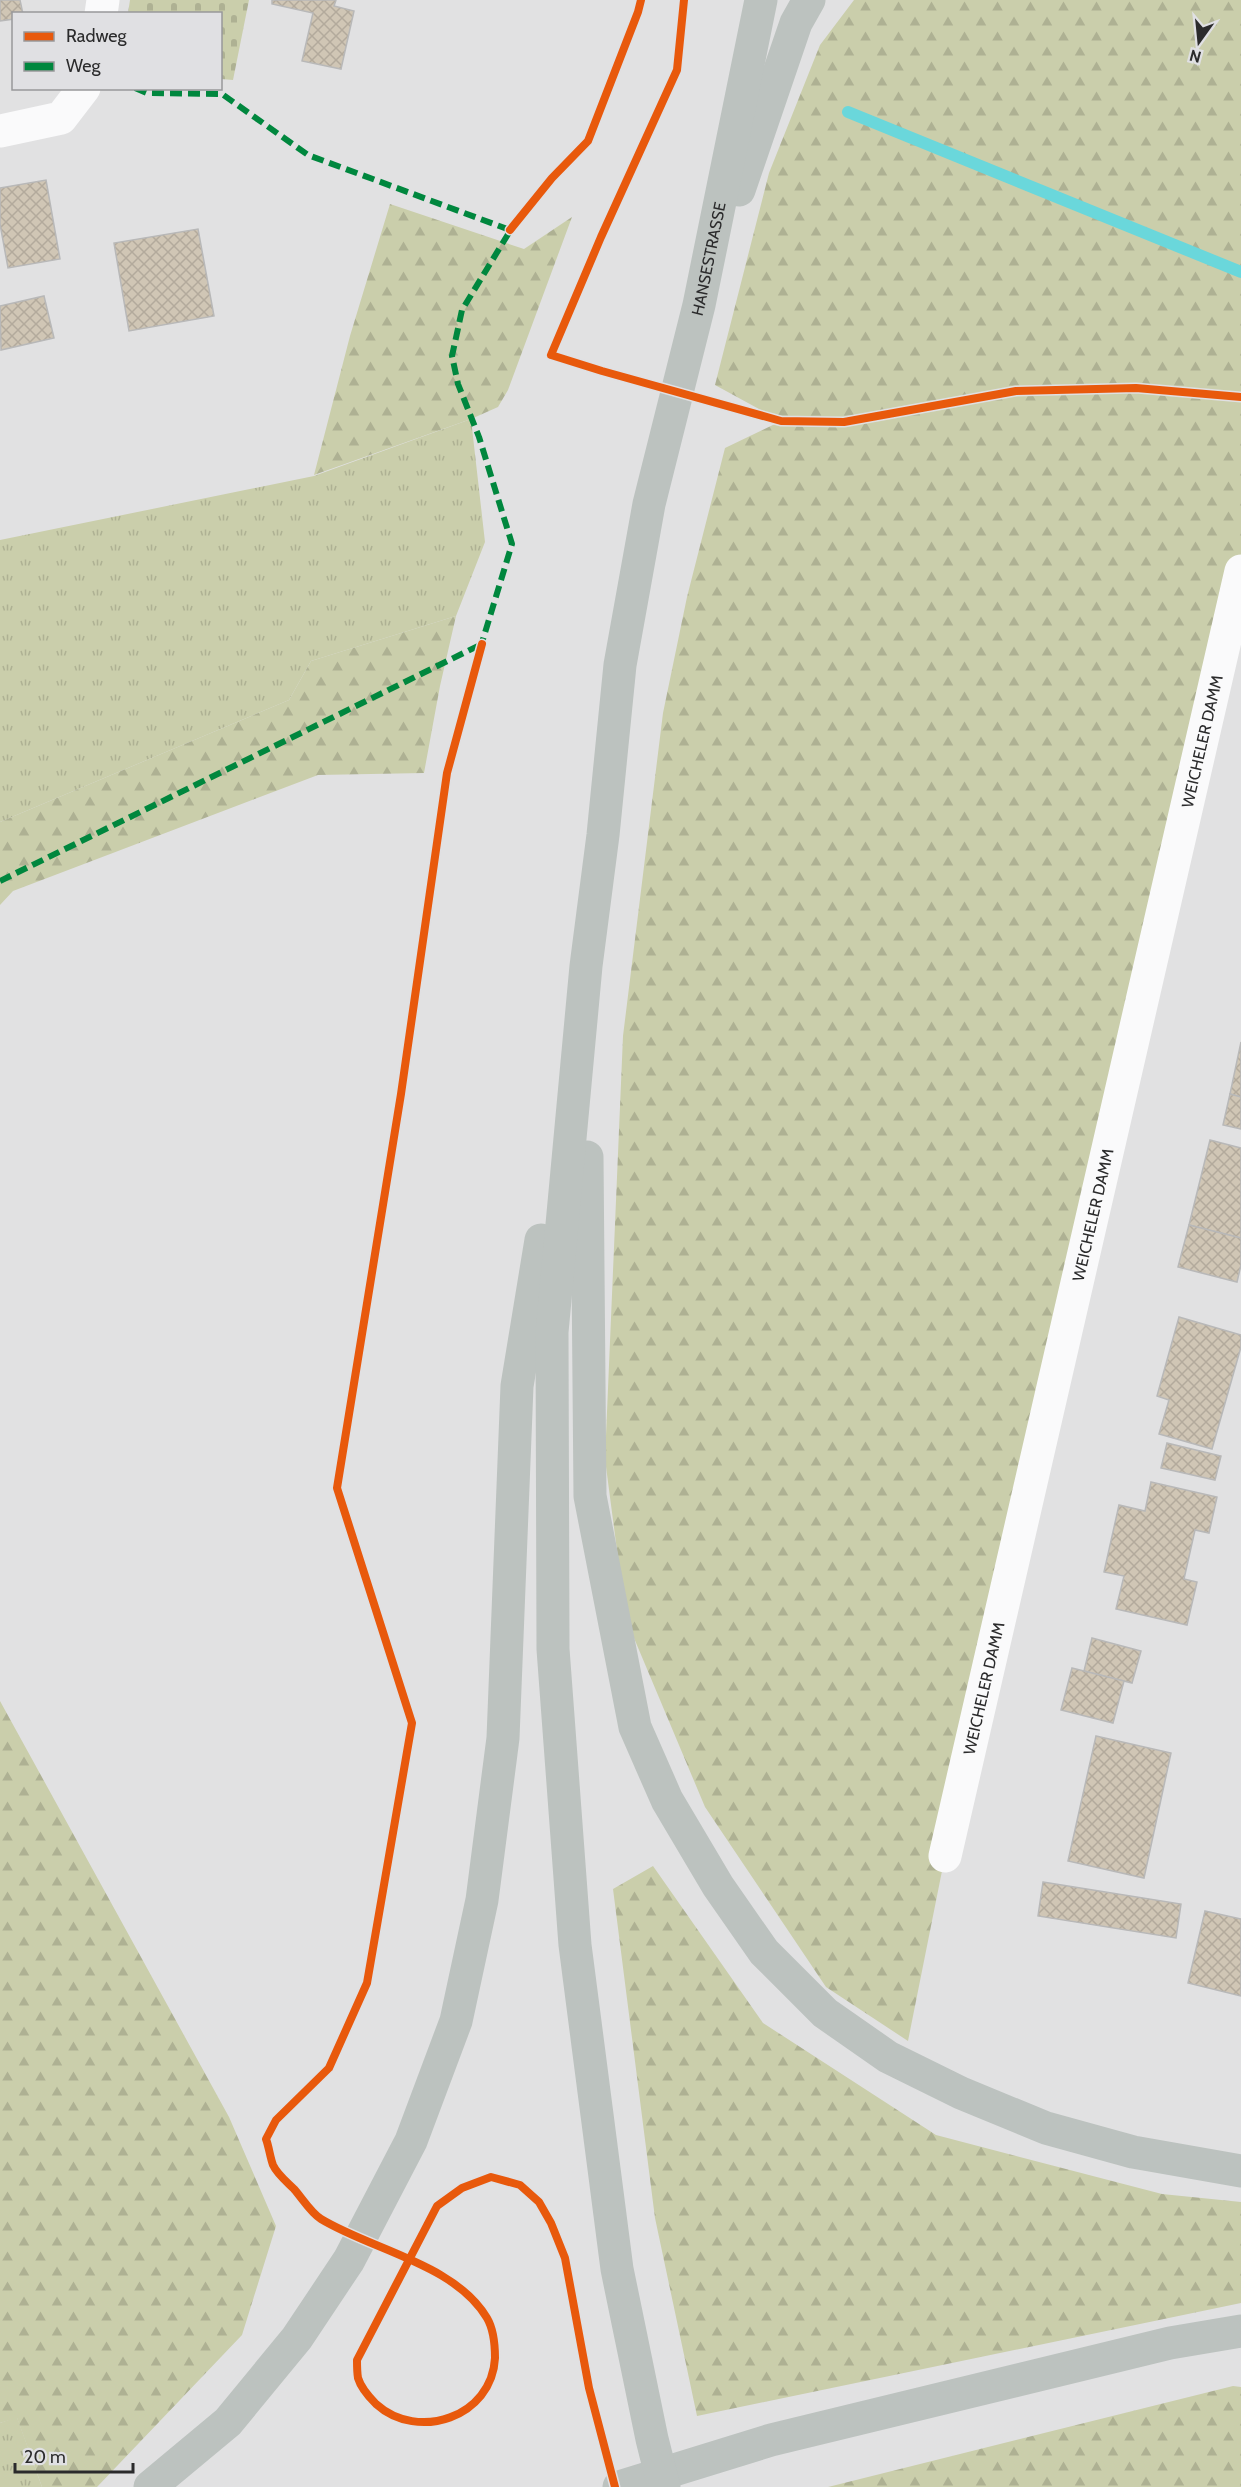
<svg xmlns="http://www.w3.org/2000/svg" width="1241" height="2487" viewBox="0 0 1241 2487" font-family="Cabin,sans-serif">
  <style>
    .grass { fill: url(#grass-tufts) }
    .forest { fill: url(#forest-firs) }
    .cemetery { fill: url(#cemetery-stones) }
    .lines { fill: none; stroke-linecap: round; stroke-linejoin: round }
    .stream { stroke: #6ad7db; stroke-width: 12 }
    .building { fill: url(#building-cross-hatch); stroke: #b8b8b8; stroke-width: 1.5 }
    .street { stroke: #fafafb; stroke-width: 33 }
    .primary { stroke: #bcc2bf; stroke-width: 33 }
    .quiet { stroke: #00873e; stroke-width: 6; stroke-dasharray: 12 6; stroke-linecap: butt }
    .cycleway-casing { stroke: #e0e0e3; stroke-width: 11 }
    .cycleway { stroke: #e8590c; stroke-width: 8 }
    .labels { text-anchor: middle; dominant-baseline: central; stroke-width: 6; stroke-linejoin: round; paint-order: stroke }
    .street-label { font-size: 16px; fill: #2b2b2c; stroke: #e0e0e3 }
  </style>
  <defs>
    <pattern id="grass-tufts" width="24" height="20" patternUnits="userSpaceOnUse" patternTransform="scale(1.5)"><rect width="24" height="20" fill="#caceab"/><path d="M3 7l-1-3M5 7V3M7 7l1-3M15 17l-1-3M17 17v-4M19 17l1-3" fill="none" stroke="#aeb193"/></pattern>
    <pattern id="forest-firs" width="22" height="20" patternUnits="userSpaceOnUse" patternTransform="scale(1.5)"><rect width="22" height="20" fill="#caceab"/><path d="M5 1l3.5 6h-7zM16 11l3.5 6h-7z" fill="#aeb193"/></pattern>
    <pattern id="cemetery-stones" width="16" height="16" patternUnits="userSpaceOnUse" patternTransform="scale(1.5)"><rect width="16" height="16" fill="#caceab"/><path d="M2 7V4a2 2 0 0 1 4 0v3zM10 15v-3a2 2 0 0 1 4 0v3z" fill="#aeb193"/></pattern>
    <pattern id="building-cross-hatch" width="8" height="8" patternUnits="userSpaceOnUse" patternTransform="scale(1.5)"><rect width="8" height="8" fill="#d0c6b5"/><path d="M0 0l8 8M0 8l8-8" fill="none" stroke="#b3aa9c"/></pattern>
  </defs>
  <rect width="100%" height="100%" fill="#e1e1e2"/>
  <g class="grass">
    <path d="M471 419 485 542 456 616 311 661 289 700 0 822V540L314 476Z"/>
    <path d="M17 2417 42 2487H0V2423Z"/>
  </g>
  <g class="forest">
    <path d="M854 0H1241V571L945 1856 908 2041 826 1987 705 1807 626 1619 605 1459 623 1036 663 713 687 597 725 448 781 421 715 385 769 173 820 45Z"/>
    <path d="M390 204 524 249 572 217 508 390 498 407 471 419 314 475 350 336Z"/>
    <path d="M456 616 440 686 424 773 318 775 13 891 0 905V822L289 700 311 661Z"/>
    <path d="M0 1701 229 2117 276 2226 242 2335 97 2487H42L17 2418 0 2423Z"/>
    <path d="M653 1866 763 2023 936 2135 1162 2194 1241 2202V2303L697 2416 655 2218 613 1889Z"/>
    <path d="M1233 2386 1241 2387V2487H828Z"/>
  </g>
  <path class="cemetery" d="M130 0H249L233 80 221 79 220 14 128 13Z"/>
  <g class="lines">
    <path class="stream" d="M848 112 1241 272"/>
  </g>
  <g class="building">
    <path d="M0 0H20L23 14H14V19L0 21Z"/>
    <path d="M272 0H336L334 6 354 11 341 69 302 61 313 13 272 4Z"/>
    <path d="M46 180 60 259 8 268 0 224V188Z"/>
    <path d="M198 229 214 316 129 331 114 243Z"/>
    <path d="M44 296 54 338 1 350 0 306Z"/>
    <path d="M1241 1042V1097L1230 1094Z"/>
    <path d="M1230 1094 1241 1097V1129L1223 1125Z"/>
    <path d="M1210 1140 1241 1148V1238L1189 1225Z"/>
    <path d="M1189 1225 1241 1238V1265L1237 1282 1178 1267Z"/>
    <path d="M1179 1317 1241 1335V1347L1212 1449 1159 1434 1169 1400 1157 1396Z"/>
    <path d="M1167 1443 1221 1456 1215 1480 1161 1468Z"/>
    <path d="M1151 1482 1217 1497 1209 1533 1195 1530 1184 1579 1197 1582 1187 1625 1116 1609 1124 1576 1104 1572 1119 1505 1145 1511Z"/>
    <path d="M1092 1638 1141 1651 1132 1683 1084 1671Z"/>
    <path d="M1072 1668 1124 1681 1113 1723 1061 1710Z"/>
    <path d="M1096 1736 1171 1753 1144 1878 1068 1861Z"/>
    <path d="M1043 1882 1181 1904 1176 1938 1038 1916Z"/>
    <path d="M1205 1911 1241 1919V1996L1188 1983Z"/>
  </g>
  <g class="lines">
    <g class="street">
      <path d="M101 14 103 0"/>
      <path d="M0 131 61 118 84 88"/>
      <path id="s1" d="M945 1856 1241 571"/>
    </g>
    <g class="primary">
      <path d="M739 190 796 23 809 0"/>
      <path d="M587 1157 590 1496 635 1727 667 1800 718 1886 764 1952 825 2013 888 2057 961 2093 1046 2128 1133 2152 1241 2171"/>
      <path d="M150 2487 228 2422 297 2338 349 2260 411 2141 456 2021 482 1900 503 1738 517 1386 541 1240"/>
      <path d="M619 2487 771 2440 1170 2343 1241 2331"/>
      <path id="s2" d="M664 2487 652 2439 617 2269 575 1945 553 1649 552 1332 586 966 603 835 620 665 649 504 699 305 761 0"/>
    </g>
    <g class="quiet">
      <path d="M135 88 147 93 222 94 308 155 510 230"/>
      <path d="M480 649 512 544 479 437 458 384 452 356 462 310 513 226"/>
      <path d="M0 881 482 644"/>
    </g>
    <defs>
      <g id="cycleway">
        <path d="M684 0 677 70 601 237 551 355 602 371 781 421 844 422 1016 391 1136 388 1241 397"/>
        <path d="M510 230 552 178 588 141 638 12 641 0"/>
        <path d="M482 644 447 773 401 1094 337 1488 412 1723 367 1983 329 2068 276 2120 266 2139C269 2147 270 2157 273 2165 277 2174 287 2182 294 2189 302 2198 311 2213 321 2219 372 2250 455 2264 487 2318 494 2330 495 2344 495 2358 492 2417 418 2442 376 2404 369 2397 361 2388 358 2378 357 2372 357 2366 357 2360L437 2206 462 2188 491 2177 520 2185 539 2202 551 2223 565 2258 589 2388 615 2487"/>
      </g>
    </defs>
    <use href="#cycleway" class="cycleway-casing"/>
    <use href="#cycleway" class="cycleway"/>
  </g>
  <g class="labels">
    <g class="street-label">
      <text stroke="none"><textPath href="#s2" startOffset="2250">HANSESTRASSE</textPath></text>
      <text stroke="none"><textPath href="#s1" startOffset="1144">WEICHELER DAMM</textPath></text>
      <text stroke="none"><textPath href="#s1" startOffset="658">WEICHELER DAMM</textPath></text>
      <text stroke="none"><textPath href="#s1" startOffset="172">WEICHELER DAMM</textPath></text>
    </g>
  </g>
  <rect x="12" y="12" width="210" height="78" fill="#e0e0e3" stroke="#98989a" stroke-width="1.5"/>
  <rect x="24" y="32" width="30" height="9" fill="#e8590c" stroke="#98989a" stroke-width="1.5"/>
  <text x="66" y="42" font-size="18" fill="#2b2b2c">Radweg</text>
  <rect x="24" y="62" width="30" height="9" fill="#00873e" stroke="#98989a" stroke-width="1.5"/>
  <text x="66" y="72" font-size="18" fill="#2b2b2c">Weg</text>
  <g transform="translate(1199 42) rotate(195)" stroke="#e0e0e3" stroke-width="4.5" paint-order="stroke">
  <path d="M0-4.5L10 22L0 15L-10 22Z" fill="#2b2b2c"/>
  <text y="-9" font-size="16" font-weight="bold" text-anchor="middle" fill="#2b2b2c">N</text>
  </g>
  <path d="M15 2463v9h118v-9" fill="none" stroke="#2b2b2c" stroke-width="3"/>
  <text x="24" y="2463" font-size="18" fill="#2b2b2c" stroke="#e0e0e3" stroke-width="4.5" paint-order="stroke">20 m</text>
</svg>
